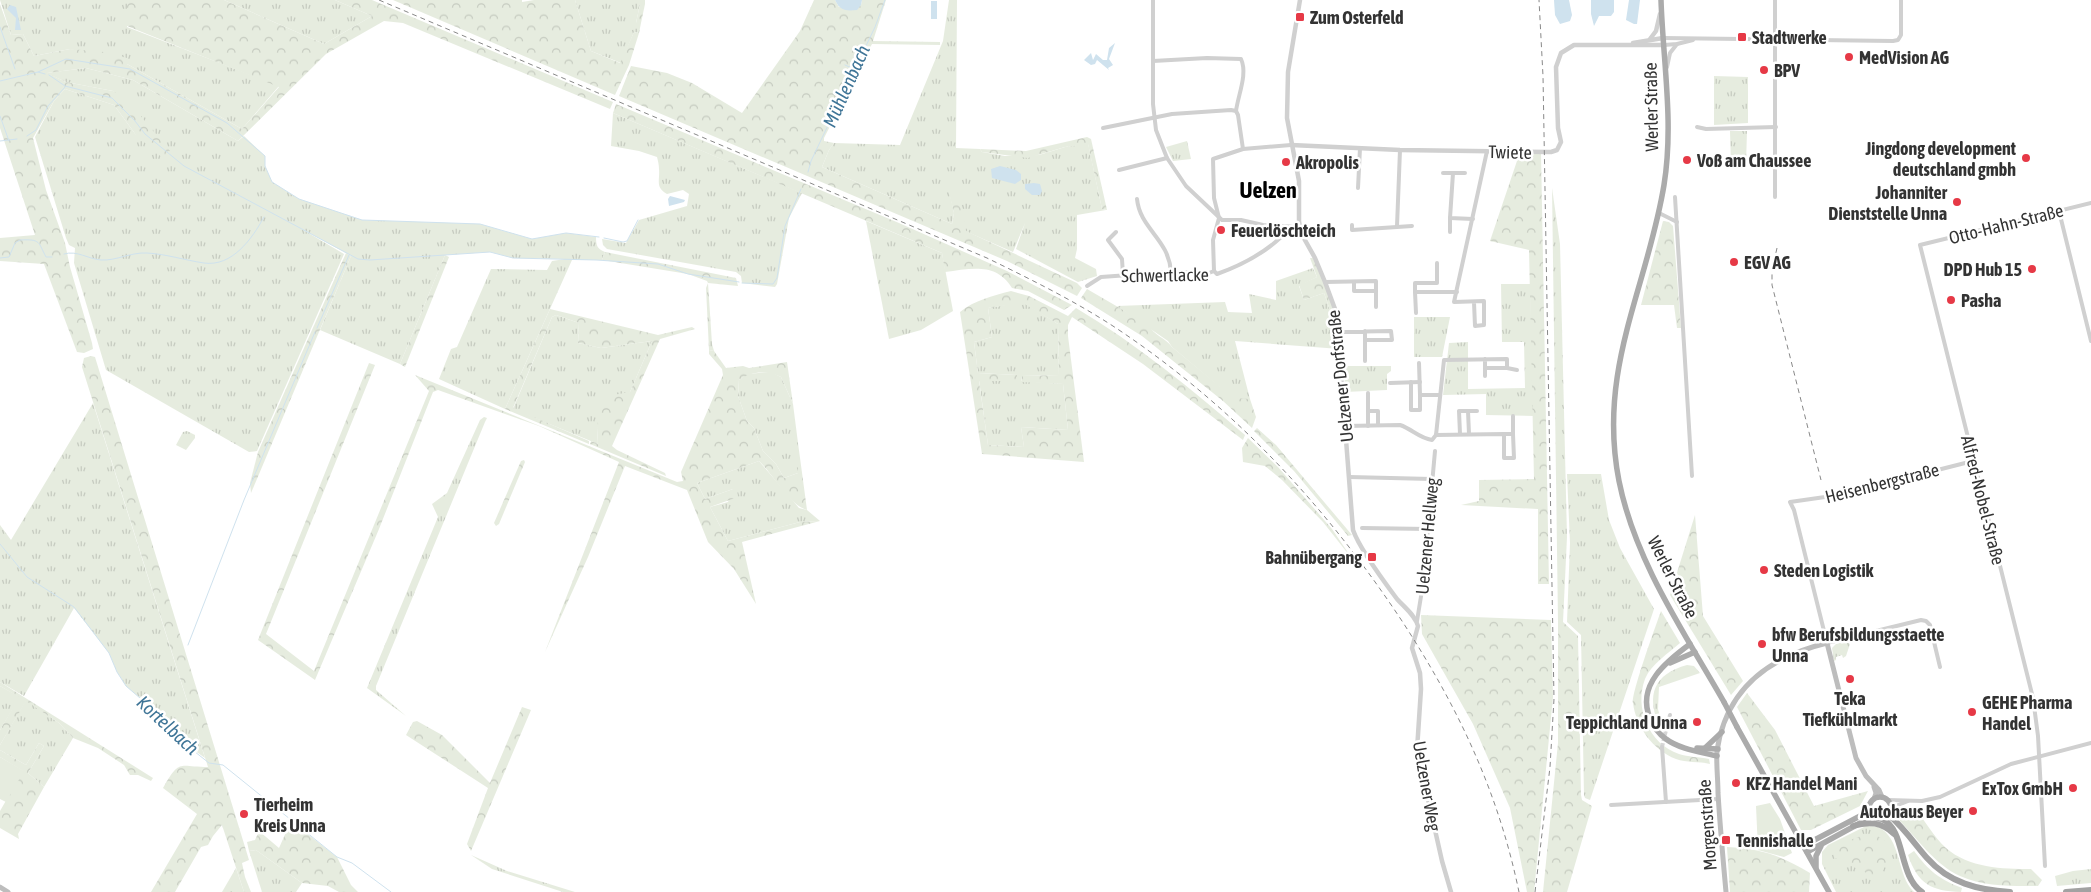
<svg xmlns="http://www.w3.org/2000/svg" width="2091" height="892" viewBox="0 0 2091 892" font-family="'Asap Condensed',sans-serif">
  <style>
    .grass { fill: url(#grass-tufts) }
    .forest { fill: url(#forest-crowns); fill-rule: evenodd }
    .garden { fill: #e6ecdf }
    .water { fill: #cfe2ee }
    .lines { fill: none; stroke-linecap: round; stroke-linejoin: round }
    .stream { stroke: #cfe2ee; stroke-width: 1 }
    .minor-tunnel { stroke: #d6d6d6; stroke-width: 4; stroke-dasharray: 4 2; stroke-linecap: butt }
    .minor { stroke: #d0d0d0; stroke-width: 4 }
    .tertiary { stroke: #d0d0d0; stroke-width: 4.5 }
    .secondary { stroke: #bdbdbd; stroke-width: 5 }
    .primary { stroke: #ababab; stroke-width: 5.5 }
    .trunk { stroke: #a2a2a2; stroke-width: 6 }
    .rail { stroke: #888; stroke-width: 1; stroke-dasharray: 5 4; stroke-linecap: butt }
    .primary-bridge { stroke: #ababab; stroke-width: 5.5 }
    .poi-dot { fill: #e63946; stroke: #fff; stroke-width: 2 }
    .labels { text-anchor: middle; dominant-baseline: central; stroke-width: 5; stroke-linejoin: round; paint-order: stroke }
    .poi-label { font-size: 18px; font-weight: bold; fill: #333; stroke: #fff; text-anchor: start }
    .street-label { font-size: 18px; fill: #333; stroke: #fff }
    .water-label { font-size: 19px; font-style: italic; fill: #3f7597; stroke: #fff }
    .district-label { font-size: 22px; font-weight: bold; fill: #000; stroke: #fff }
  </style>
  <defs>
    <pattern id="grass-tufts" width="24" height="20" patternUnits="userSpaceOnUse" patternTransform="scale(1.25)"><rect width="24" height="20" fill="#e6ecdf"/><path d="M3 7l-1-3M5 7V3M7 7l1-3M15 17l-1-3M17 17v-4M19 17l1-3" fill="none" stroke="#c6cbc0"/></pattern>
    <pattern id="forest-crowns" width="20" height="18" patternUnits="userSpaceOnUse" patternTransform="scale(1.25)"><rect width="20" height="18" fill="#e6ecdf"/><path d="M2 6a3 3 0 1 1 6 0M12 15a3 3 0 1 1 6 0" fill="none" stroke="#c6cbc0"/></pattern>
  </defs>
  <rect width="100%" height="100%" fill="#fff"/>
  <g class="grass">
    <path d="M0 0H127V27L279 86 242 129 127 64 70 49 34 56 23 34 11 35Z"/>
    <path d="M224 0H335L372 16 324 44Z"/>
    <path d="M575 0H645V4H640L636 23H641L639 33 634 32 621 63 591 51Z"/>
    <path d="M949 0H957L956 148 980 149 982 152 1005 156 1039 155 1065 147 1088 143 1102 209 1106 210 1077 215V249L1075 258 1096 269 1097 276 1078 282 1016 249 1025 223 1013 252 965 231 949 190 954 213 952 224 822 167 829 150 834 143 900 145 943 41Z"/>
    <path d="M86 68 133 80 238 141 244 136 265 156V166L272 182 299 199 362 220 480 224 532 239 566 233 596 237C596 245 597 249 605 252L602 260H572L505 409 439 379 451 349 457 347 491 269 547 270 552 261 565 259 513 258 490 252 445 255 400 364 320 330 351 256 353 257 300 228 344 254 257 451 249 452 106 370 74 263 75 248 69 245 66 238 35 137 54 101 65 89 114 105 136 135 113 91 66 82 46 73Z"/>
    <path d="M1714 76 1748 77V123L1714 125Z"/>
    <path d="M613 113 802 193 789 218 777 284 775 287 742 283 741 276 736 272 607 249 603 245 602 239 626 243 639 220 687 206 689 194 683 190 667 194C655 187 660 181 659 169 659 165 658 161 657 157L639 151 611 146Z"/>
    <path d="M1730 131H1747L1746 164H1731Z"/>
    <path d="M1187 141 1191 159 1173 161 1166 147Z"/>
    <path d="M1552 188 1560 244 1567 537 1563 622H1558Z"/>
    <path d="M866 221 942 253 953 311 921 330 889 339Z"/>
    <path d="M1313 268 1317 277 1299 286 1304 300 1324 293 1331 313H1335L1340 349 1235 341 1250 399H1234L1172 347 1168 341 1117 306 1225 302 1228 312 1252 313 1249 294 1276 300V281Z"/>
    <path d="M708 283 712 344 714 351 709 350 706 288Z"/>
    <path d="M1501 284H1530L1534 416 1486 415V394L1443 395 1449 343 1468 342V389L1525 388 1524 342H1502Z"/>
    <path d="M1023 302 1058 324 1059 375 1022 376 1021 381 1063 384 1068 430 1021 427 1024 447 988 445 979 380 1017 381V375L978 373 974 342 992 337 988 308Z"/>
    <path d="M556 315 579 323 578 343 601 348 652 341 630 392 597 428 598 444 513 409 552 317Z"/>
    <path d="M1414 317H1450L1442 357H1414Z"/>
    <path d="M1344 366H1391V371L1387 374V390L1345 392Z"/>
    <path d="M771 372 781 377 793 404 798 443V473L784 478 776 464 763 451 754 428 747 421 738 396 739 380 747 374Z"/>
    <path d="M93 403 205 758 180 740 169 723 126 686 117 672 109 653 74 608 24 696 0 682V525L11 540Z"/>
    <path d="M484 417 487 418 485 422 376 686V690L406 716 367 688 438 517 432 504 447 493 480 420Z"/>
    <path d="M187 431 195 435V438L186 450 176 445 183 432Z"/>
    <path d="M759 461 799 508 807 510 820 521 800 522 728 541 710 507 728 502 733 489 705 499 697 483Z"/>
    <path d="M1567 474H1601L1609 520 1620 548 1654 609 1590 800 1585 798 1584 795 1581 635 1567 622 1570 543Z"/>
    <path d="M1846 641 1850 644 1846 656 1843 658 1842 655 1836 657V660L1834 661 1832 648 1836 644Z"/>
    <path d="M1687 665 1694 666 1700 673 1659 687 1658 709 1662 725H1659C1646 695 1654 674 1687 665Z"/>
    <path d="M0 686 20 697 0 730Z"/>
    <path d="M26 700 59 723 73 738 44 787 28 773 44 746 39 743 26 765 0 750V745Z"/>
    <path d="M1866 826C1869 826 1875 826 1878 827 1902 838 1896 875 1914 892H1836L1822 864V852L1828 845Z"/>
    <path d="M256 850 302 883 296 892H262L249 851Z"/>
    <path d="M471 855 507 871 575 892H563L492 869Z"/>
    <path d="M236 868 244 892H222Z"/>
    <path d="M2091 869V883L2057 886 2055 876 2073 871Z"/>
  </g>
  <g class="forest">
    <path d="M127 0H224L324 44 372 16 335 0H372L613 102 610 109 403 23 384 21 326 54 238 141 133 80 86 68 47 73 66 82 113 91 129 102 170 151 165 160 136 135 114 105 65 89 54 101 33 138 46 190 65 243 70 267 92 343 93 349 84 353 77 352 44 264 0 261V238L35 235 0 128V4L11 35 23 34 34 56 70 49 104 52 127 58V64L242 129 279 87 127 26Z"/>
    <path d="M393 0H522V2L534 0H575L591 51 620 63 634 32 639 33 629 65 615 95Z"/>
    <path d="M814 0H835L839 7 861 5 862 0H886L873 41 940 42V45L872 44 824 138V141L834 143 829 150 822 167 952 224 954 213 948 189 958 191 966 231 1077 283 1082 288 1077 296 1007 261 619 96 631 66 667 73 692 83 742 113 800 31Z"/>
    <path d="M640 4H645L641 23H636Z"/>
    <path d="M616 104 899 223 1007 271 1072 305 1064 310 1028 291 1012 288C996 262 971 269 945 272L942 253 613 113Z"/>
    <path d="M1087 137 1091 139 1107 210 1102 209 1088 144 1065 147 1028 158 982 152 980 149 1026 151Z"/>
    <path d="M1520 152H1541L1549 584H1538V509L1461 505 1479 501V480L1534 479 1529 250 1490 241Z"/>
    <path d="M1663 221 1669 222 1673 226 1681 328H1677L1674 305H1641Z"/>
    <path d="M605 252 736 278 738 286 708 283 707 281 688 274 602 260Z"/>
    <path d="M346 253 351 256 251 493 250 483 258 452Z"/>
    <path d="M445 255 449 257 405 367 400 364Z"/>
    <path d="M1310 258H1315L1335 313H1331L1324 293 1304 300 1299 285 1317 277Z"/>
    <path d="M1087 289 1149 325C1153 335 1166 338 1172 347L1234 398 1250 399 1256 417 1252 428 1223 401 1142 336 1081 298Z"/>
    <path d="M1011 291 1029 296 1068 316 1076 308C1137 344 1191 389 1245 435L1243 440 1143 364 1072 317 1068 325V336L1084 462 982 454 960 312C975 300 992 296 1011 291ZM1023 303 1058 324 1059 375 1022 376 1021 382 1063 384 1068 430 1021 427 1024 447 988 445 979 381H1017V375L978 373 974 342 992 337 988 308Z"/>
    <path d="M550 309 658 335 692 327 695 329 660 339 612 446 617 450 665 473 666 476 590 444 591 441 598 444 597 428 602 397 630 392 652 341 601 348 578 343 579 323 556 315 552 317 513 408 589 441V444L505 409Z"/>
    <path d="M709 350 714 351 726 368 743 366 749 368 787 362 793 404 781 377C767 370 751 371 739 380L738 396 747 421 754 428 763 451 776 464 784 478 798 473V443L807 510C789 505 773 474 759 461L697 483 705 499 733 489 737 491 738 497 710 507 728 541 800 522 820 521 742 542 756 604 734 569 708 542 687 490 625 466 588 557 545 652 619 462 539 426 438 390 433 392 379 529 315 680 258 640 369 363 375 365 266 634 314 671 429 391 415 375 677 482 683 481 681 472 723 375 722 369 709 354Z"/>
    <path d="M91 356 95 357 249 860 242 863 245 877 251 892H244L222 825 213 836 208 845 201 847 175 892H151L197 814 163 788C180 758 179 767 208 767L82 367 84 358Z"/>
    <path d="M1257 428 1276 445 1352 535 1348 536 1294 471 1254 431Z"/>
    <path d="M1248 438 1278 467 1332 529 1353 560 1323 522 1282 480 1265 466 1243 462 1242 448Z"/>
    <path d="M524 460 525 462 499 524 496 526 494 523 521 461Z"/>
    <path d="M1695 515 1703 616 1743 681 1731 695 1670 595Z"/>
    <path d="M1661 611 1680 643C1669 653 1651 664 1645 679 1634 708 1649 744 1679 754 1688 757 1699 757 1709 759L1710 764C1699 761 1686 763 1676 759 1653 750 1636 727 1633 703 1631 694 1656 625 1661 611Z"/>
    <path d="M1421 615 1551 620 1553 697 1534 892H1527L1510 808 1473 724 1422 634Z"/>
    <path d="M1558 622H1563L1578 636 1581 795 1582 800 1592 806 1567 892H1543L1558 743Z"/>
    <path d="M0 682 153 778 151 781 138 775H130L124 765 98 748 73 738 59 723 26 701 0 745V730L19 697 0 686Z"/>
    <path d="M1747 693 1775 730 1814 806 1868 791 1860 806 1811 830H1801L1737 707Z"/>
    <path d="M522 707 531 710 471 851 467 844 488 788 406 735 413 722 417 721 442 735 490 783Z"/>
    <path d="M39 743 44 746 28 773 44 787 18 834 19 839 0 828V811L23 771 0 757V750L26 765Z"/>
    <path d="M1915 808C1925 821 1934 837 1946 848 1969 868 2002 869 2031 869L2042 880 2038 886C2012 886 1984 887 1960 876 1935 865 1917 838 1897 818Z"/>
    <path d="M291 821 337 857 351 885 358 892H339L328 886 302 883 256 850 249 851 247 842 255 840 259 831 279 848Z"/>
    <path d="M1876 835 1888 843 1889 856 1881 875H1871L1835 858 1834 846 1861 836Z"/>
    <path d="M1727 847C1762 849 1780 855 1810 873L1809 892H1730Z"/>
    <path d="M1914 851C1929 871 1939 879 1962 888L1961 892C1931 891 1918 884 1908 855Z"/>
  </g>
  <g class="garden">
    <path d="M0 757 24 771 6 802 0 799Z"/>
    <path d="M1770 803 1780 819 1792 853 1784 857 1758 850 1756 806Z"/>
  </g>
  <g class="water">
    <path d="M835 0H862L861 5 857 10C846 11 840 11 835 0Z"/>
    <path d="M1554 0H1569L1572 15 1570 21 1560 24 1555 15Z"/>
    <path d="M1591 0H1614V12L1611 16H1599L1594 26 1591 14Z"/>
    <path d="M1629 0H1640L1637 24H1634L1626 20Z"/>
    <rect x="931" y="1" width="6" height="18"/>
    <path d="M10 5 16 7 21 30H15L16 18 7 9Z"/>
    <path d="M1115 43 1109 59 1113 65 1108 68 1109 70 1097 60 1095 64 1091 65 1084 60 1091 53 1093 60 1096 54 1103 60H1107L1109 48Z"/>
    <path d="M1000 166 1016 170 1021 174V180L1015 184 992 178 991 169Z"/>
    <path d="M1034 183 1040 184 1042 191 1040 195H1032L1025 189V184Z"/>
    <path d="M670 196 685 200 684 202 669 206 668 199Z"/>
  </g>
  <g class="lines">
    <g class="stream">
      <path d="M0 27 15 69"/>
      <path d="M845 65 854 69"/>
      <path d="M38 72 66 59 130 69 227 123 265 156V166L272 182 299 199 362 220 480 224 532 239 566 233 599 237"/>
      <path d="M49 75 65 86 112 98 135 121 145 134 184 166 358 259 370 260 490 252 513 258 596 260 658 264 688 274 739 282"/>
      <path d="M0 81 38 72 45 74"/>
      <path d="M0 116 9 141"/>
      <path d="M27 136 36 130 48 106 65 87"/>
      <path d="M0 141 17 139"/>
      <path d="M808 172 811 161 875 27 885 0"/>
      <path d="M604 238 623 242 627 241 638 220"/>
      <path d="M64 254C77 250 88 259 101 260 116 261 131 252 147 253 166 254 184 260 204 263 232 267 252 239 264 217"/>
      <path d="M0 258 9 257 15 243 20 240C41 239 38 242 46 257H52"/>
      <path d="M742 283 773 284 777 278 785 226 801 189"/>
      <path d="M317 328 349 255"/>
      <path d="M0 544 27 577 74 607 109 653 117 672 126 686 169 723 180 740 209 763 223 765 337 857 352 863 391 892"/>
      <path d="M188 645 244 500 315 332"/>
    </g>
    <path class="minor-tunnel" d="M1662 747 1666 730"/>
    <g class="minor">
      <path d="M1153 0V104L1156 130 1167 158 1186 186 1222 220H1241L1263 225 1299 227"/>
      <path d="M1663 38 1893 41 1898 40 1901 35V0"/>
      <path d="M1664 45 1677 44 1693 40"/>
      <path d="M1153 61 1207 58 1241 59C1248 74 1238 95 1236 111"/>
      <path d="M1667 67 1670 53 1677 44"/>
      <path d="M1697 127 1706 129 1776 127"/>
      <path d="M1103 128 1172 114 1231 110 1236 111 1238 115 1243 149"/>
      <path d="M1119 170 1167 158"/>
      <path d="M1443 173H1453"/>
      <path d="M1465 173H1453L1450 218 1473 219"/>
      <path d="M1358 188 1360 148"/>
      <path d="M1675 197 1692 476"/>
      <path d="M1775 197V0"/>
      <path d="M1137 199C1140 229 1169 239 1171 272"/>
      <path d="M2059 211 2091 341"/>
      <path d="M1659 213 1677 222"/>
      <path d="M1352 225V230L1412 226"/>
      <path d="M1397 226 1400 150"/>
      <path d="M1116 232 1108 240 1122 259 1123 275"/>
      <path d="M1450 232V218"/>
      <path d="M1214 271 1213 240 1219 218 1214 198 1213 159 1243 149 1291 145"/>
      <path d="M1214 271 1217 274C1245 264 1271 250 1291 227"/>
      <path d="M1325 282 1376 281V307"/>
      <path d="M1354 282V291H1376"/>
      <path d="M1087 286 1101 277 1171 272 1209 273 1214 271"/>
      <path d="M1415 292V283H1437V263"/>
      <path d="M1474 302 1475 326 1484 325V301L1454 302 1487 151"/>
      <path d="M1416 313 1415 292H1457"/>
      <path d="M1338 332 1391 331 1392 340H1365V331"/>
      <path d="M1365 340V361"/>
      <path d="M1419 363 1420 395H1440"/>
      <path d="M1485 368V376"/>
      <path d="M1507 368 1517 370"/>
      <path d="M1411 382V410H1420V395"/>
      <path d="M1390 383 1420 382"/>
      <path d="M1368 393V426"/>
      <path d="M1368 411H1378V425"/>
      <path d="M1468 411H1477"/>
      <path d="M1513 416V434"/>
      <path d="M1345 426 1400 425C1412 429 1419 438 1432 440L1436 435"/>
      <path d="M1460 434 1459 411H1468L1469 434"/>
      <path d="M1436 435 1444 360 1507 359V368H1485V359"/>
      <path d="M1436 435 1504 434V458H1514L1513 434H1504"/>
      <path d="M1349 477 1432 479"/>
      <path d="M1362 528 1428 529"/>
      <path d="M1417 621 1423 584 1435 451"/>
      <path d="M1940 667 1930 625 1926 621 1921 620 1827 643 1794 510 1790 502 1839 495 1973 461"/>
      <path d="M1666 730 1670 715"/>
      <path d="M1662 747 1666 802"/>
      <path d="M1888 800 1922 801 1940 797 2011 764 2091 743"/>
      <path d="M1611 805 1718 799"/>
      <path d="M1891 808 1908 801"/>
      <path d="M2045 866 2038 736 2033 698 1920 245 2091 203"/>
    </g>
    <g class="tertiary">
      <path d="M1300 0 1288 72 1287 118 1299 181V221L1301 233 1315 258 1325 282 1335 309 1337 323 1353 530C1359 547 1385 583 1397 599 1404 607 1415 615 1418 626L1412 648 1420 673 1421 689 1417 750 1442 861 1451 892"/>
      <path d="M1650 39 1656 31 1660 14"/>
      <path d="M1633 43 1663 38"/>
      <path d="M1291 145 1400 150 1551 152 1557 150 1561 142 1558 128 1556 67 1561 53 1574 45H1664"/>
    </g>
    <g class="secondary">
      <path d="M1874 787 1876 793 1874 799"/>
      <path d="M0 887 8 892"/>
      <path d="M1726 892C1723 859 1720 826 1718 793 1718 779 1716 764 1717 751 1726 689 1769 657 1827 643L1856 758 1866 776 1879 790 1882 797"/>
    </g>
    <g class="primary">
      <path d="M1661 0C1663 62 1674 123 1664 185 1647 289 1597 369 1619 481 1635 561 1684 632 1724 702"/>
      <path d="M1690 644C1667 661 1636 685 1650 718 1653 726 1659 734 1666 739 1679 749 1701 752 1717 756"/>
      <path d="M1670 663 1695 652"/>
      <path d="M1737 727 1829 892"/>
      <path d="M1697 748 1718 749"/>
      <path d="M1705 748 1722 732"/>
      <circle cx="1880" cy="808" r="11"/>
      <path d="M1803 846 1862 815 1870 809"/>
      <path d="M1807 852 1873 816"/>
      <path d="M1816 867V856L1821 846"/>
    </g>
    <g class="trunk">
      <path d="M1889 815C1904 828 1914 843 1927 858 1949 883 1978 890 2010 892"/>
      <path d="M1882 819C1906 830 1898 876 1922 892"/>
      <path d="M1853 826C1869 821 1882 822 1894 834"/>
      <path d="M2066 892 2091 890"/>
    </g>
    <g class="rail">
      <path d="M379 0 987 258C1032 280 1077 302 1119 330 1235 408 1325 505 1402 621 1458 707 1498 791 1519 892"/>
      <path d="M1777 248 1772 270V285L1821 480"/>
      <path d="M1535 892 1550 767 1554 699 1543 76 1539 0"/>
    </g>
    <path class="primary-bridge" d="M1724 702 1737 727"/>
  </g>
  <g class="poi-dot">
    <rect x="1295" y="12" width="10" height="10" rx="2.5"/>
    <rect x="1737" y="32" width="10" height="10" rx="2.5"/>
    <circle cx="1849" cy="57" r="5"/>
    <circle cx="1764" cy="70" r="5"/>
    <circle cx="2026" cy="158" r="5"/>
    <circle cx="1687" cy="160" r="5"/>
    <circle cx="1286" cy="162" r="5"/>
    <circle cx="1957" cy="202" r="5"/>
    <circle cx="1221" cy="230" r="5"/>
    <circle cx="1734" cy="262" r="5"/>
    <circle cx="2032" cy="269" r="5"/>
    <circle cx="1951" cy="300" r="5"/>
    <rect x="1367" y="552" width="10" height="10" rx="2.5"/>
    <circle cx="1764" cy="570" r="5"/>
    <circle cx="1762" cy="644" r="5"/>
    <circle cx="1850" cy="679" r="5"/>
    <circle cx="1972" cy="712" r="5"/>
    <circle cx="1697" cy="722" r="5"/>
    <circle cx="1736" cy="783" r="5"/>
    <circle cx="2073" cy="788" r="5"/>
    <circle cx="1973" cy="811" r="5"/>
    <circle cx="244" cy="814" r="5"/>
    <rect x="1721" y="835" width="10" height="10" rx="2.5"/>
  </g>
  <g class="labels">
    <g class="poi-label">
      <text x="1310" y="17">Zum Osterfeld</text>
      <text x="1752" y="37">Stadtwerke</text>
      <text x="1859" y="57">MedVision AG</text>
      <text x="1774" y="70">BPV</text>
      <text x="2016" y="148" text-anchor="end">Jingdong development<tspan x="2016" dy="21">deutschland gmbh</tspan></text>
      <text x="1697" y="160">Voß am Chaussee</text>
      <text x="1296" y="162">Akropolis</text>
      <text x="1947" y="192" text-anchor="end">Johanniter<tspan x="1947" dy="21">Dienststelle Unna</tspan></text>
      <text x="1231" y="230">Feuerlöschteich</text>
      <text x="1744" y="262">EGV AG</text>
      <text x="2022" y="269" text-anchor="end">DPD Hub 15</text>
      <text x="1961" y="300">Pasha</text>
      <text x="1362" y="557" text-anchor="end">Bahnübergang</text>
      <text x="1774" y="570">Steden Logistik</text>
      <text x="1772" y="634">bfw Berufsbildungsstaette<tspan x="1772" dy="21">Unna</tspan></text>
      <text x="1850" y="698" text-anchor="middle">Teka<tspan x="1850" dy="21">Tiefkühlmarkt</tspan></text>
      <text x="1982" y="702">GEHE Pharma<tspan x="1982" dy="21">Handel</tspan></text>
      <text x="1687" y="722" text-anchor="end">Teppichland Unna</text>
      <text x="1746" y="783">KFZ Handel Mani</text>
      <text x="2063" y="788" text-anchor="end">ExTox GmbH</text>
      <text x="254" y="804">Tierheim<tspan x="254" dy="21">Kreis Unna</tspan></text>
      <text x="1963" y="811" text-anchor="end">Autohaus Beyer</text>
      <text x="1736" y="840">Tennishalle</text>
    </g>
    <g class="street-label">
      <text transform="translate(1651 107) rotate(-91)">Werler Straße</text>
      <text transform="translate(1510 152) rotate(1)">Twiete</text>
      <text transform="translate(2006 224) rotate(-14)">Otto-Hahn-Straße</text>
      <text transform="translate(1165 275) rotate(-1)">Schwertlacke</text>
      <text transform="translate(1340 376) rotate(-96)">Uelzener Dorfstraße</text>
      <text transform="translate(1882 483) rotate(-14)">Heisenbergstraße</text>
      <text transform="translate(1983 500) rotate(76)">Alfred-Nobel-Straße</text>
      <text transform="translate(1427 536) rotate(-85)">Uelzener Hellweg</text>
      <text transform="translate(1673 577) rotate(63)">Werler Straße</text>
      <text transform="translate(1427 786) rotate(80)">Uelzener Weg</text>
      <text transform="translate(1707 825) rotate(-94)">Morgenstraße</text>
    </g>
    <g class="water-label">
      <text transform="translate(846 86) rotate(-66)">Mühlenbach</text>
      <text transform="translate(168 725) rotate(43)">Kortelbach</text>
    </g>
    <g class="district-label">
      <text x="1268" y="190">Uelzen</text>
    </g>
  </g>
</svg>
